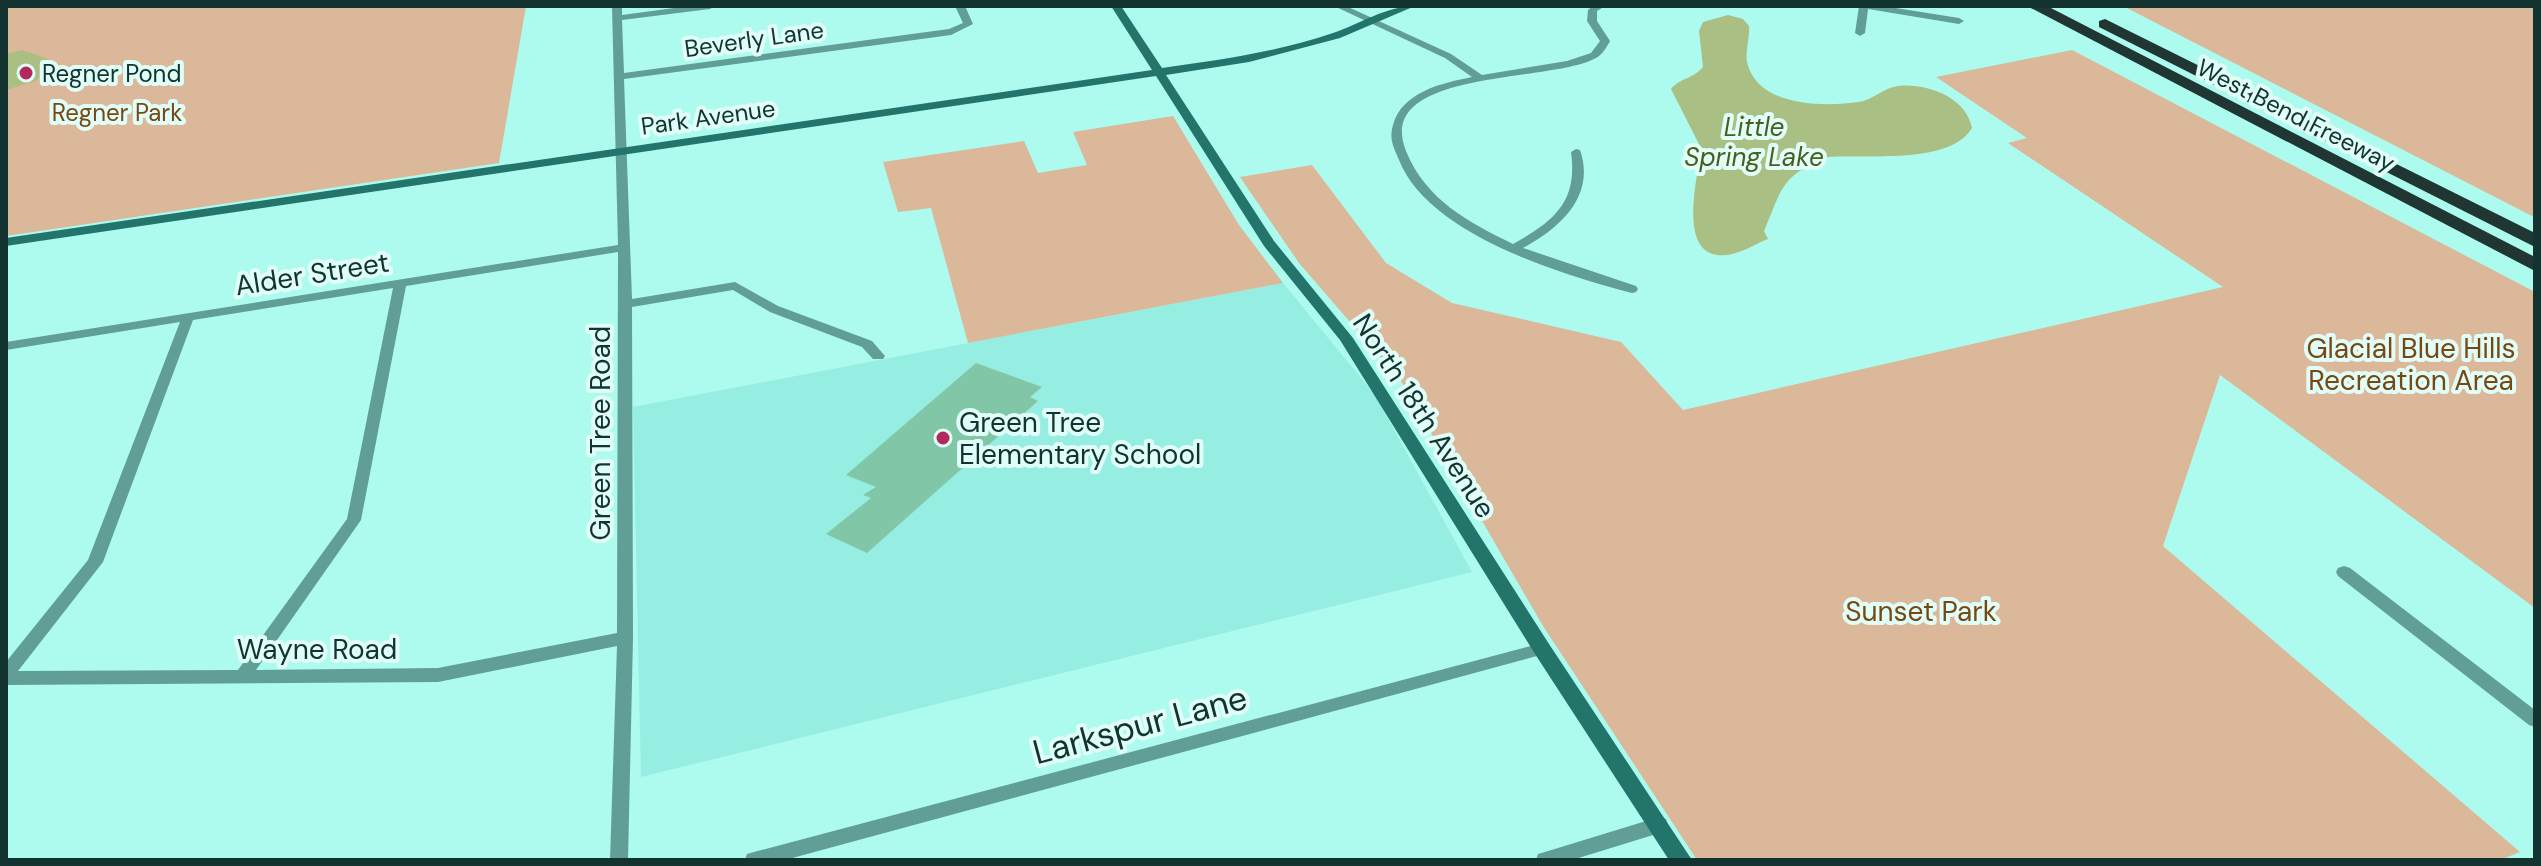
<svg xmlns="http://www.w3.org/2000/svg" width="2541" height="866" viewBox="0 0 2541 866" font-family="'DM Sans',sans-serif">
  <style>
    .built { fill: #96ede1 }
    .green { fill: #dab899 }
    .water { fill: #aabf83 }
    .building { fill: #81c7a7 }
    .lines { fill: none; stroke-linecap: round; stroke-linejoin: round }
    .street { fill: #619e95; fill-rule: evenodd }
    .secondary { fill: #23756c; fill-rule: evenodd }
    .highway { fill: #203633; fill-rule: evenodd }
    .poi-dot { fill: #b5285d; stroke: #e0fdf8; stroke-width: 3 }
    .labels { text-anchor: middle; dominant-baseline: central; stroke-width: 8; stroke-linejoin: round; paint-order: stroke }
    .far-street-label { font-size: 24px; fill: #12332f; stroke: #e0fdf8 }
    .far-poi-label { font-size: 24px; fill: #12332f; stroke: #e0fdf8; text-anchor: start }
    .far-park-label { font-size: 24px; fill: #784813; stroke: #e0fdf8 }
    .far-water-label { font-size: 26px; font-style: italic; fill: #4a5d1d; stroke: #e0fdf8 }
    .street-label { font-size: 28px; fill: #12332f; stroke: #e0fdf8 }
    .park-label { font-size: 28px; fill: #784813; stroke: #e0fdf8 }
    .poi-label { font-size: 28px; fill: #12332f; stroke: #e0fdf8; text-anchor: start }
    .near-street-label { font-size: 34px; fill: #12332f; stroke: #e0fdf8 }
  </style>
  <rect width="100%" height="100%" fill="#acfbee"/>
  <path class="built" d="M1283 283 1375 395 1472 572 641 777 633 407Z"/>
  <g class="green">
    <path d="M6 6H526L499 163 6 236Z"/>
    <path d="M2123 6H2535V217H2534Z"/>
    <path d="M2072 50 2535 292V608L2220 375 2163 546 2520 852 2500 860H1697L1543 626 1401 381 1299 263 1240 177 1312 165 1386 263 1452 303 1621 342 1683 410 2223 287 2008 143 2027 138 1936 77Z"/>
    <path d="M1173 116 1239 225 1283 283 968 343 931 208 898 212 883 162 1024 141 1038 173 1087 165 1073 132Z"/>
  </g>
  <g class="water">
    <path d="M1728 15 1743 19 1749 26C1750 37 1745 52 1747 62 1757 107 1823 107 1859 102 1873 100 1883 88 1898 86 1927 83 1966 97 1972 128 1950 165 1867 154 1827 157 1780 177 1783 187 1764 231L1768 239C1755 244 1742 253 1727 255 1679 261 1695 189 1699 162L1704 154 1671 89C1680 78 1693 79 1703 67L1699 31 1703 22Z"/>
    <path d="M22 50 51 60 49 70 35 81 6 90V54Z"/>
  </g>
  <path class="building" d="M976 363 1042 387 1030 397 1038 401 867 553 826 534 871 498 863 495 876 487 846 475Z"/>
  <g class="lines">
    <g class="street">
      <path d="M612 6H622V15L689 6H715L710 9 622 20 624 73 949 29 963 23 955 6H965L973 24 951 35 624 79 632 299 735 282 778 306 872 341 885 356 883 359H873L862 347 770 312 733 290 632 307 633 638 628 860H610L617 646 438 682 6 685V662L88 560 180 322 6 350V342L618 245ZM618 252 617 633 438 668 256 670 361 520 406 286ZM393 288 347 519 238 670 18 671 103 562 193 320Z"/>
      <path d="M1334 6H1346L1451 54 1482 75 1567 61 1591 53 1600 41 1587 21 1588 10 1593 6H1605L1597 11V21L1610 41C1607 46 1604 52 1599 56 1561 84 1372 66 1406 151 1426 200 1468 222 1513 244 1554 221 1578 202 1571 152L1576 149 1580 150C1596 196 1560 228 1523 248L1636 286 1638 289 1636 292 1632 293C1560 274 1428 234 1399 160 1393 145 1389 140 1393 125 1402 92 1442 83 1472 77L1445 58Z"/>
      <path d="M1859 6H1883L1959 18 1964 21 1959 24 1868 9 1865 33 1860 36 1855 33Z"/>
      <path d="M2344 566 2350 568 2535 710V727L2529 725 2338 576 2336 572 2338 568Z"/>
      <path d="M1542 643 1548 645 1550 649 1548 653 785 860H745L747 854 754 852Z"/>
      <path d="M1659 817 1666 819 1668 825 1666 831 1572 860H1536L1538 854 1545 852Z"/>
    </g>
    <path class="secondary" d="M1111 6H1121L1162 68C1219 60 1278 52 1333 33 1360 24 1386 6 1415 6L1340 38 1249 62 1166 75 1274 241 1353 338 1549 644 1692 860H1669L1535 654 1340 340 1264 246 1156 76 6 246V238L1152 70Z"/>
    <g class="highway">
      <path d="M2027 6H2047L2535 257V271Z"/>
      <path d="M2105 19 2535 233V247L2099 27V21Z"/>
    </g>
  </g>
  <g class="poi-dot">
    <circle cx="26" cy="73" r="8"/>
    <circle cx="943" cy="438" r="8"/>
  </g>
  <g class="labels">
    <g class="far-street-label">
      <text transform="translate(754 39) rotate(-8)">Beverly Lane</text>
      <text transform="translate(2296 115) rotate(27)">West Bend Freeway</text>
      <text transform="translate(708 117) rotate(-8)">Park Avenue</text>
    </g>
    <g class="far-poi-label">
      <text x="42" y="73">Regner Pond</text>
    </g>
    <g class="far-park-label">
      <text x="117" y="112">Regner Park</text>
    </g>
    <g class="far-water-label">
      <text x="1754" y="127">Little<tspan x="1754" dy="30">Spring Lake</tspan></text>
    </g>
    <g class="street-label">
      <text transform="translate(312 274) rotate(-9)">Alder Street</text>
      <text transform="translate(1424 416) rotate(57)">North 18th Avenue</text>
      <text transform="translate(600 433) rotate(-90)">Green Tree Road</text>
      <text x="317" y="649">Wayne Road</text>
    </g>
    <g class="park-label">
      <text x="2411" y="348">Glacial Blue Hills<tspan x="2411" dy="32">Recreation Area</tspan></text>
      <text x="1921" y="611">Sunset Park</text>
    </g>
    <g class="poi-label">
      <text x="959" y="422">Green Tree<tspan x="959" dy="32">Elementary School</tspan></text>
    </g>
    <g class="near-street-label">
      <text transform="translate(1140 725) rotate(-15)">Larkspur Lane</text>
    </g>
  </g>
  <rect width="2541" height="866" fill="none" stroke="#12332f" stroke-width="16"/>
</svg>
